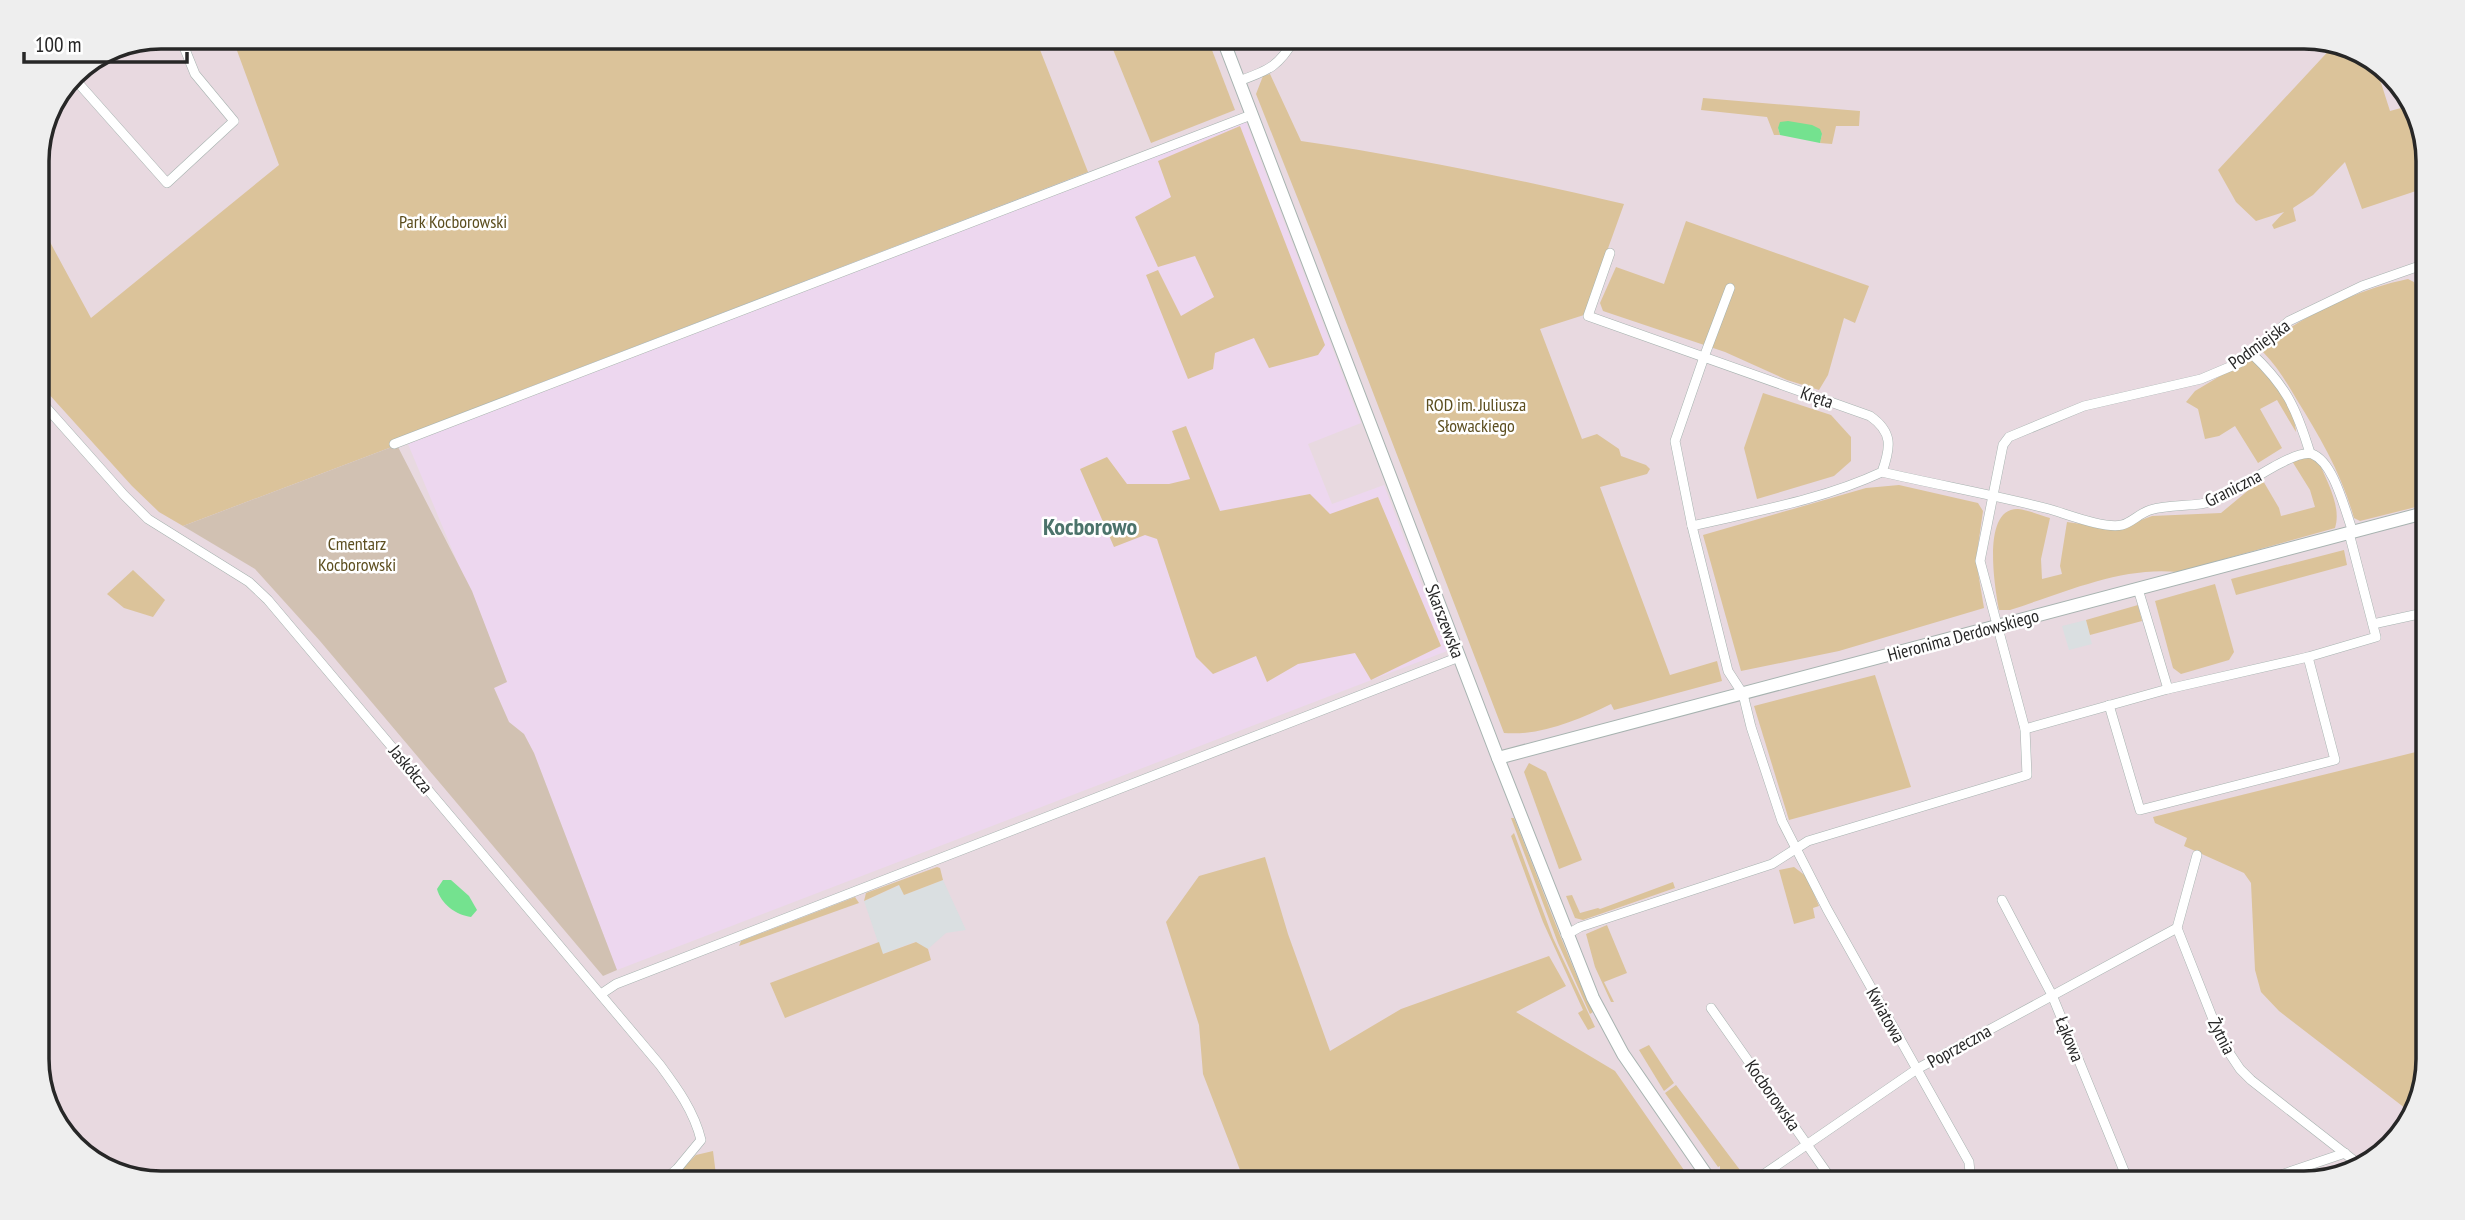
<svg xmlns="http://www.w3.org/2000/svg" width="2465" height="1220" viewBox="0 0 2465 1220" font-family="'PT Sans Narrow',sans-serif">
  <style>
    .industrial { fill: #dadfe1 }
    .medical { fill: #edd7ef }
    .green { fill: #dbc39a }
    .cemetery { fill: #d1c1b2 }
    .water { fill: #74e28f }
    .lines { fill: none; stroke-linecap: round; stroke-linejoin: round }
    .street-casing { stroke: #a7b3b0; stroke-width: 10 }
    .secondary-casing { stroke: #a7b3b0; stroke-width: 14 }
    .street { stroke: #fff; stroke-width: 9 }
    .secondary { stroke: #fff; stroke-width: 12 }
    .labels { text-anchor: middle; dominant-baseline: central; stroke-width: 5; stroke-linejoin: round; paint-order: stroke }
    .park-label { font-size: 18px; fill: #5c4e1f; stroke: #fff }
    .street-label { font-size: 18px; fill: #272727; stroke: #fff }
    .district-label { font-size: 24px; font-weight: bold; fill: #4c736b; stroke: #fff }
    .rim { fill: none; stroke: #272727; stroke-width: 3.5 }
  </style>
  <rect width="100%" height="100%" fill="#e8d9e0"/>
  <g class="industrial">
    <path d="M2086 620 2092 644 2069 650 2062 626Z"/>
    <path d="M943 880 966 930 946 933 928 949 915 942 882 954 864 901 900 885 904 895Z"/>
  </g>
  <path class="medical" d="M1246 122 1361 423 1308 444 1332 504 1384 485 1447 651 617 970 534 753 524 734 509 722 494 688 507 681 408 444Z"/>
  <g class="green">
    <path d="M232 37H1035L1088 172 397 438V445L183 526 159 512 132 486 37 381V218L91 318 279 165Z"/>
    <path d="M1108 37H1207L1235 110 1151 143Z"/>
    <path d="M2335 44 2358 49 2375 64 2390 111 2412 105 2428 153V187L2362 209 2345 162 2313 195 2293 208 2296 221 2274 229 2272 225 2284 212 2256 221 2236 202 2218 170Z"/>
    <path d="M1270 74 1301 141C1410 157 1517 179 1624 204L1584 315 1540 329 1582 439 1597 434 1619 449 1621 456 1646 465 1650 469 1647 474 1600 487 1670 675 1717 661 1722 681 1614 710 1611 704C1578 720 1541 736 1504 733L1317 247 1256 94 1263 76Z"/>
    <path d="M1703 98 1860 111 1859 126H1836L1832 144 1820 143 1822 134 1778 128 1780 135H1774L1767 117 1701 110Z"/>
    <path d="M1240 126 1325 345 1318 355 1269 368 1254 338 1215 353 1213 369 1188 379 1146 275 1158 270 1181 316 1214 297 1195 256 1158 267 1135 217 1171 197 1158 161Z"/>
    <path d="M1686 221 1869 286 1855 323 1844 318 1828 375 1819 390 1787 380 1725 352 1603 311 1600 303 1616 267 1664 284Z"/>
    <path d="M2408 279 2414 282 2428 322V504L2360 521 2354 518C2342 475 2320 437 2297 400 2287 383 2277 366 2263 352L2264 345C2308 314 2355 290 2408 279Z"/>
    <path d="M2247 360C2270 361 2295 411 2296 432L2277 400 2260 409 2282 448 2258 463 2235 426 2219 436 2205 439 2198 409 2186 402 2195 391Z"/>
    <path d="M1763 393 1831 415 1851 437V461L1834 476 1757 499 1744 448Z"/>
    <path d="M1186 426 1220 511 1310 494 1330 514 1378 497 1441 646 1371 680 1355 653 1298 664 1267 682 1256 656 1213 674 1196 657 1157 539 1145 535 1114 547 1080 469 1107 457 1127 484H1169L1190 479 1172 431Z"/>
    <path d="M2308 456 2318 460C2326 480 2342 506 2335 528L2178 572C2122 566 2063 593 2010 610H1999C1995 588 1981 508 2018 509 2028 510 2040 515 2050 518L2041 559 2042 579 2062 574 2060 566 2067 522 2117 529 2152 516 2221 513 2262 479 2279 508 2281 516 2315 507 2310 490 2292 461Z"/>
    <path d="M1899 485 1978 503 1983 511 1976 560 1984 608 1839 651 1741 671 1703 535 1866 488Z"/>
    <path d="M2344 550 2347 565 2236 595 2231 579Z"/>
    <path d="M133 570 165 600 153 617 124 608 107 594Z"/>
    <path d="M2215 584 2234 652 2229 660 2181 674 2173 668 2155 601Z"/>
    <path d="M2138 605 2142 621 2090 635 2086 620Z"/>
    <path d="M1875 675 1911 787 1789 820 1754 706Z"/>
    <path d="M2428 749V1059L2414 1115 2279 1011 2261 992 2255 970 2251 883 2244 873 2184 846 2187 838 2155 823 2153 817Z"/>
    <path d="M1529 763 1546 772 1582 860 1559 869 1524 772Z"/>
    <path d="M1511 818H1514C1540 882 1563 948 1593 1012L1590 1014 1558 943Z"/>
    <path d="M1514 833 1553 938 1595 1027 1588 1030 1578 1013 1583 1010 1543 922 1511 836Z"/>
    <path d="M1265 857 1288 934 1330 1051 1401 1009 1549 956 1566 986 1516 1012 1615 1071 1693 1183H1245L1203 1074 1199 1025 1166 922 1199 876Z"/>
    <path d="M937 867 940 868 943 880 904 895 899 885 864 901 866 893Z"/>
    <path d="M1794 867 1807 877 1819 906 1813 908 1815 918 1794 924 1779 870Z"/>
    <path d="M1673 882 1675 888 1583 920 1575 918 1566 896 1572 895 1580 913 1598 908 1600 909Z"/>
    <path d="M855 897 859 903 739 946 741 941Z"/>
    <path d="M1607 925 1627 973 1604 982 1614 1002H1611L1595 967 1586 934Z"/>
    <path d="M879 942 883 954 916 942 928 949 931 960 785 1018 770 983Z"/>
    <path d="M1649 1045 1674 1083 1664 1091 1639 1050Z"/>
    <path d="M1676 1085 1743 1174 1738 1180H1729L1720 1170V1166L1718 1167 1665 1093Z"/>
    <path d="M713 1151 717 1183H667L696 1155Z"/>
  </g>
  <path class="cemetery" d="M397 445 472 591 507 682 494 688 509 722 524 734 534 753 617 970 603 976 320 641 255 569 183 526Z"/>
  <g class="water">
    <path d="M1788 121 1812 125 1820 129 1822 134 1820 143 1780 135 1778 128 1780 122Z"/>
    <path d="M443 880H451L469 896 477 910 471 917C456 915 441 904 437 889Z"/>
  </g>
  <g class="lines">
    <defs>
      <g id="street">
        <path d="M72 76 167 183 234 121 195 74 180 37"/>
        <path d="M1239 81C1270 70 1279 66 1296 37"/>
        <path d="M1610 253 1588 316 1870 416C1893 432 1891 447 1882 472 1822 500 1756 511 1692 526"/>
        <path d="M2419 265 2428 294"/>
        <path d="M1730 288 1704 357 1675 441 1692 526 1728 671 1743 694 1751 727 1782 821 1827 909 1969 1162 1971 1183"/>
        <path d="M2251 353C2286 386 2296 407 2310 453"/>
        <path d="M37 397 124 495 148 519 249 582 268 600 660 1065C677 1088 694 1111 701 1140L677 1169 661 1183"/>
        <path d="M394 444 1251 115"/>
        <path d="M1882 472C1938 485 1994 495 2049 509 2067 514 2104 529 2122 525 2131 523 2140 513 2150 510 2178 502 2200 510 2227 495 2243 486 2295 449 2312 454 2334 462 2345 511 2353 532"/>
        <path d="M2138 589 2168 689"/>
        <path d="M2373 624 2428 612"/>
        <path d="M2109 705 2140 810 2335 760 2308 657"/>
        <path d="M2025 729 2168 689 2308 657 2376 637 2349 533"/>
        <path d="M2197 855 2177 928 2222 1042 2240 1069 2251 1080 2361 1166"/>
        <path d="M2002 900 2052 995 2129 1183"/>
        <path d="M1566 935 1580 927 1772 864 1808 841 2027 775 2025 729 1980 561 2003 445 2009 437 2084 406 2201 379 2239 363 2289 321 2362 286 2428 263"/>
        <path d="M601 994 616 984 1459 657"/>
        <path d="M1711 1008 1834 1183"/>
        <path d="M1751 1183 1917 1069 2177 928"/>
        <path d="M2257 1183 2345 1153"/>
      </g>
      <g id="secondary">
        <path d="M1222 37 1498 758 1593 998 1623 1054 1712 1183"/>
        <path d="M1498 758 2428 512"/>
      </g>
    </defs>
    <use href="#street" class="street-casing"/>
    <use href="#secondary" class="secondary-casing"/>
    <use href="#street" class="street"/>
    <use href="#secondary" class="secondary"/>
  </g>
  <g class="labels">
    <g class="park-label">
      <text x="453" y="221">Park Kocborowski</text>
      <text x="1476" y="404">ROD im. Juliusza<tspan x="1476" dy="21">Słowackiego</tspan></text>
      <text x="357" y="543">Cmentarz<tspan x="357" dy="21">Kocborowski</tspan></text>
    </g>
    <g class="street-label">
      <text transform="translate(2259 344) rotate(-36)">Podmiejska</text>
      <text transform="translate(1817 397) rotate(19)">Kręta</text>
      <text transform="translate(2233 488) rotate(-27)">Graniczna</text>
      <text transform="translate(1445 621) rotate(69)">Skarszewska</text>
      <text transform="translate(1963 635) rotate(-15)">Hieronima Derdowskiego</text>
      <text transform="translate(411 769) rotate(50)">Jaskółcza</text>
      <text transform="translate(1886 1015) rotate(61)">Kwiatowa</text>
      <text transform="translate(2222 1036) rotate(63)">Żytnia</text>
      <text transform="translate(2070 1039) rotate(68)">Łąkowa</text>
      <text transform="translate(1959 1046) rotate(-29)">Poprzeczna</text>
      <text transform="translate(1773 1095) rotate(55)">Kocborowska</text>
    </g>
    <g class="district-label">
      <text x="1090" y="526">Kocborowo</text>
    </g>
  </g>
  <path d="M0 0H2465V1220H0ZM161 49H2304A112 112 0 0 1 2416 161V1059A112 112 0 0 1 2304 1171H161A112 112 0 0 1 49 1059V161A112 112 0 0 1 161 49Z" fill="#eee" fill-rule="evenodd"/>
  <path class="rim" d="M161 49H2304A112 112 0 0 1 2416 161V1059A112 112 0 0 1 2304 1171H161A112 112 0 0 1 49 1059V161A112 112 0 0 1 161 49Z"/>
  <path d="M24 52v10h163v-10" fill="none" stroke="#272727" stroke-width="3.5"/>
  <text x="35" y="52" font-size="21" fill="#272727" stroke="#ffffff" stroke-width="5" paint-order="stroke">100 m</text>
</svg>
